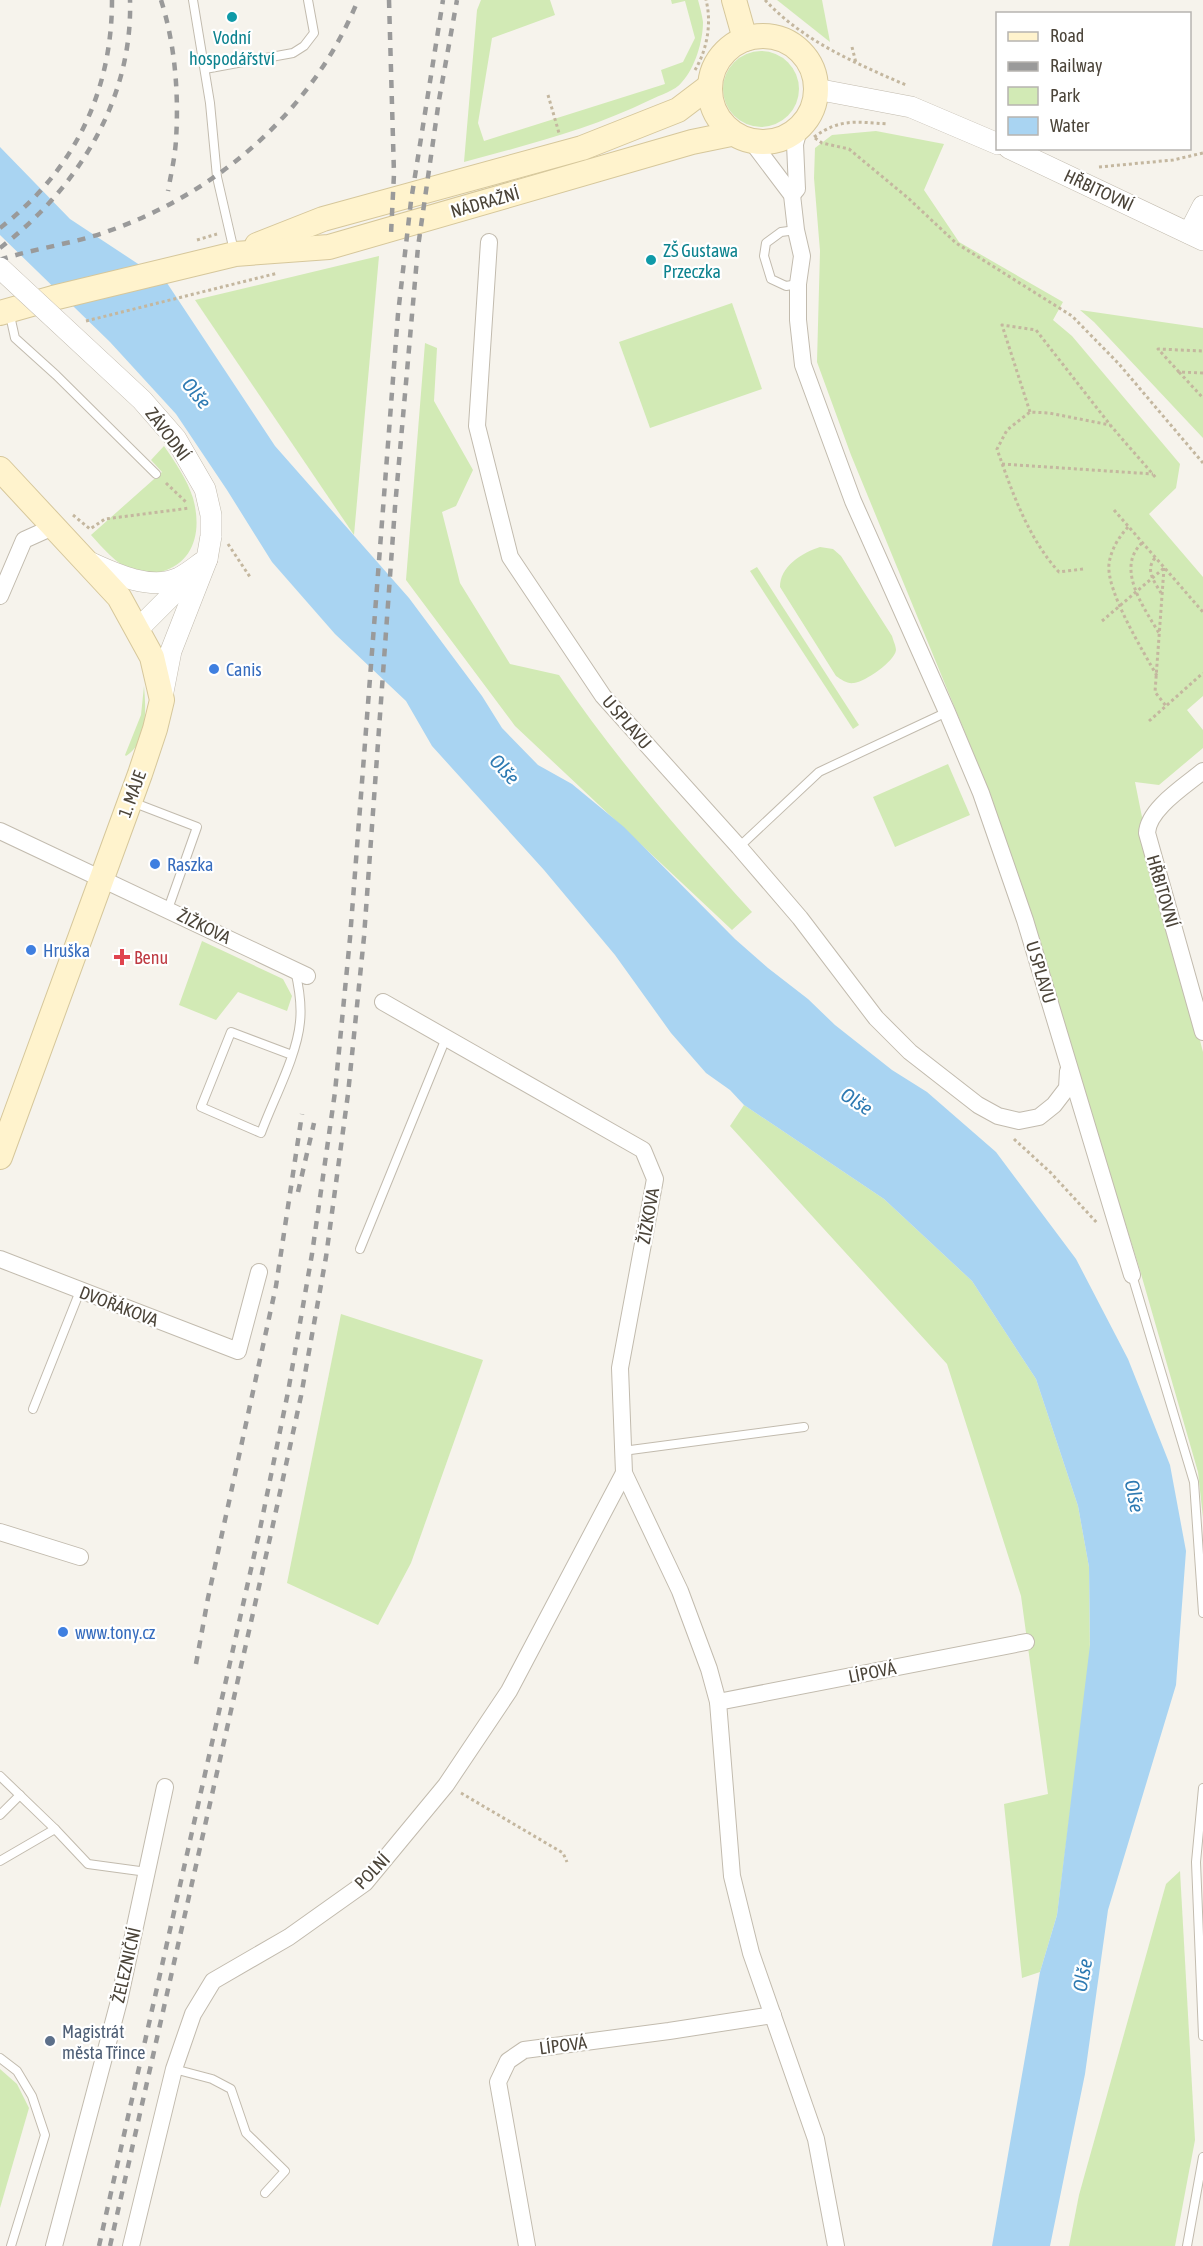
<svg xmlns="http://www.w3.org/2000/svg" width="1203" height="2246" viewBox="0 0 1203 2246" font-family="'Asap Condensed',sans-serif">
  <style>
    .green { fill: #d2eab5 }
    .water { fill: #a9d4f2 }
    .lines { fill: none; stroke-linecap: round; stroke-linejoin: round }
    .service-casing { stroke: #c2bbae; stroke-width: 10 }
    .minor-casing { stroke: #c2bbae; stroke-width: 18 }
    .tertiary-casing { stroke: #c2bbae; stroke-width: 22 }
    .secondary-casing { stroke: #d6c79b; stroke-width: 26 }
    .path { stroke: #c4b79f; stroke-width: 3; stroke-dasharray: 3 3; stroke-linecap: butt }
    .service { stroke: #fff; stroke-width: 8 }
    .minor { stroke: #fff; stroke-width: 16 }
    .tertiary { stroke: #fff; stroke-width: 21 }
    .secondary { stroke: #fff3cd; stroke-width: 24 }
    .rail { stroke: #9a9a9a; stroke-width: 4.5; stroke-dasharray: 8 8; stroke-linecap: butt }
    .tertiary-bridge-casing { stroke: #c2bbae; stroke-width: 22; stroke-linecap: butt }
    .tertiary-bridge { stroke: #fff; stroke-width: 21 }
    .culture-dot { fill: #0f9aa8; stroke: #fff; stroke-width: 2 }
    .shop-dot { fill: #3f7fe0; stroke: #fff; stroke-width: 2 }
    .health-dot { fill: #e0444e; stroke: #fff; stroke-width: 2 }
    .service-dot { fill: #5c6f8a; stroke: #fff; stroke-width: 2 }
    .labels { text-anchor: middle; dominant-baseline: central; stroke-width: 4.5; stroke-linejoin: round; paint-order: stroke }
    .culture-label { font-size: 18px; fill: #0d838f; stroke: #fff }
    .street-label { font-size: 18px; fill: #4b4439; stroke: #fff }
    .shop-label { font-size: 18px; fill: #366cbe; stroke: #fff; text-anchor: start }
    .health-label { font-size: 18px; fill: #be3a42; stroke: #fff; text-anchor: start }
    .service-label { font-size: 18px; fill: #4e5e75; stroke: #fff; text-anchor: start }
    .water-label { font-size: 20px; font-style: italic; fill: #2e7ab2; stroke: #fff }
  </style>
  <rect width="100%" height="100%" fill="#f6f3ec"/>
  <g class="green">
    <path d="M481 0H550L555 15 492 38 478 123 484 141 665 84 661 70 683 62 695 38 685 1 672 4 671 0H698C700 7 702 15 703 22 703 41 695 68 682 82 675 91 660 95 650 100 591 129 527 145 464 162L477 10Z"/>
    <path d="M777 0H822L830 42Z"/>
    <circle cx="761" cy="89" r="38"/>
    <path d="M876 131 944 144 924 190 959 242 1063 302 1053 320 1072 336 1180 464 1176 488 1149 514 1203 577V696L1187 710 1203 730V748L1159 785 1135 782 1142 817 1203 1052V1518L1198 1472 1139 1267 991 796 851 455 817 362 820 251 814 178 815 148 832 135Z"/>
    <path d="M379 256 354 535 195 300Z"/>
    <path d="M732 303 762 389 650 428 619 342Z"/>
    <path d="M1080 310 1203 328V438L1094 322Z"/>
    <path d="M425 343 437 348 434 401 473 470 456 506 442 512 460 583 510 664 559 675C617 760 684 837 752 912L732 930 515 726 406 580Z"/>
    <path d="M164 446C175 462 187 479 193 498 202 530 195 563 160 572 152 574 140 574 133 571 116 564 103 548 91 535L162 472 151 460Z"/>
    <path d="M820 547 833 549 841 556 892 636C893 640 896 646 896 650 895 661 865 682 854 683 847 684 842 680 836 676L780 587C780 566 802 553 820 547Z"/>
    <path d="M757 567 859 725 853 729 750 571Z"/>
    <path d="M144 686C146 710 148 742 126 756L125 755 141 715Z"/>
    <path d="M948 764 970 815 895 847 873 797Z"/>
    <path d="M202 941 283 979 292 996 287 1011 238 992 216 1020 179 1005Z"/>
    <path d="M744 1105 884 1199 972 1281 1036 1379 1078 1506 1089 1567 1090 1657 1057 1915 1040 1972 1022 1978 1004 1804 1048 1794 1021 1596 947 1364 730 1126Z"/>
    <path d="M341 1314 483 1360 411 1563 378 1625 287 1583Z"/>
    <path d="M1180 1871 1195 2140 1175 2246H1069L1079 2195 1166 1884Z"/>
    <path d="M0 2069 17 2084 29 2108 0 2208Z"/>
  </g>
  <path class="water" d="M0 147 70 219 167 283 275 446 409 598 482 696 502 728 538 765 572 784 624 827 735 939 768 968 808 999 835 1025 892 1070 927 1092 996 1152 1076 1259 1128 1359 1170 1465 1186 1551 1176 1685 1108 1910 1085 2074 1050 2246H992L1040 1972 1057 1915 1090 1645 1089 1567 1078 1506 1036 1379 972 1281 884 1199 744 1105 730 1090 706 1073 671 1033 615 955 544 870 432 746 406 701 335 634 272 562 227 490 176 414 110 342 0 235Z"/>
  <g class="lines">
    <defs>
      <g id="service">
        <path d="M193 0 210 103 217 177 234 251"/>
        <path d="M205 69 293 53 304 46 314 33 308 0"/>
        <path d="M796 230 781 232 766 243 764 256 771 279 786 286 798 284"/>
        <path d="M9 311 15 338 56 375 156 474"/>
        <path d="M132 802 197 827 168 909"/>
        <path d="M739 847 819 772 947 712"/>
        <path d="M292 1055 231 1032 201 1107 261 1133C273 1100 297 1056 300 1022 302 1004 299 987 295 970"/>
        <path d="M360 1249 446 1038"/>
        <path d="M1132 1275 1194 1482 1203 1613"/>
        <path d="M33 1409 80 1291"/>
        <path d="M623 1451 804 1427"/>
        <path d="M0 1776 55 1829"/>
        <path d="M1203 1788 1196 1862 1203 2036"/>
        <path d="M0 1815 20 1795"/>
        <path d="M0 1861 55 1829 88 1864 147 1872"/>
        <path d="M0 2058 17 2071 32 2096 45 2135 11 2246"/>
        <path d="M174 2069 212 2079 231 2089 246 2133 285 2171 265 2193"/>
        <path d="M1187 2246 1203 2157"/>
      </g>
      <g id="minor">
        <path d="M752 142 792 195 796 230 802 256 798 284V320L803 365 853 501 947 712 981 793 1025 920 1132 1275"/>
        <path d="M792 195 797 189 795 144 800 126"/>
        <path d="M489 242 477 426 510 557 603 696 739 847 800 918 876 1018 910 1052 978 1105 998 1116 1019 1121 1039 1117 1054 1105 1067 1088 1068 1071"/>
        <path d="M0 596 24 540 55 526"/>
        <path d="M1203 771C1185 786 1148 809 1147 833L1203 1032"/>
        <path d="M0 831 307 976"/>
        <path d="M383 1002 643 1150 655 1179 620 1368 624 1473 680 1591 709 1669 718 1702 732 1876 751 1953 816 2139 836 2246"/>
        <path d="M0 1259 238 1351 259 1272"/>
        <path d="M0 1532 80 1557"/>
        <path d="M718 1702 1026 1642"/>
        <path d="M54 2246 119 2001 165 1787"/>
        <path d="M131 2246 174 2069 193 2014 213 1981 289 1937 365 1883 446 1785 509 1691 624 1473"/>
        <path d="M527 2246 498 2082 508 2061 524 2050 669 2031 773 2015"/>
      </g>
      <g id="tertiary">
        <path d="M816 89 911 107 998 144"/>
        <path d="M1009 148 1203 240"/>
        <path d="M1189 233 1203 206"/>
        <path d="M89 562C115 574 151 591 179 578 189 573 198 565 207 559"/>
        <path d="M138 629 192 575"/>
        <path d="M162 697 171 651 207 559 211 536"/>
      </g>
      <g id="secondary">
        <path d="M734 0 745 39"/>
        <circle cx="763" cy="89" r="53"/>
        <path d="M257 245 323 219 582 148 678 110 707 88"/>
        <path d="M0 313 53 298 235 254 329 247 692 142 731 134"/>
        <path d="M0 469 119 597 152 657 162 700 155 729 140 774 0 1157"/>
      </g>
    </defs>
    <use href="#service" class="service-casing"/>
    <use href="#minor" class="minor-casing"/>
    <use href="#tertiary" class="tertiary-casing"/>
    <use href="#secondary" class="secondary-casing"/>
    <g class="path">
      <path d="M765 0C803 41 855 63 906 85"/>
      <path d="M852 47 856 63"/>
      <path d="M695 70C707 50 712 23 706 0"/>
      <path d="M548 95 559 133"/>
      <path d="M814 137C840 118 857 122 888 124"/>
      <path d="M815 138 822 143 849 149 908 198 956 243 1072 316 1119 364 1203 463"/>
      <path d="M1099 167 1173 160 1203 153"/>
      <path d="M197 240 217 234"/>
      <path d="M86 321 278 273"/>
      <path d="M1179 372 1158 349 1203 351"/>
      <path d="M1203 373 1179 372 1203 398"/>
      <path d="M1030 412 1002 325 1036 330 1111 426 1157 479"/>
      <path d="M1002 464 1153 474"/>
      <path d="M166 483 187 503"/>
      <path d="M1114 510 1203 612"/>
      <path d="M73 515 90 529 105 519 190 508"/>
      <path d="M1128 527C1119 537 1111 549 1109 564 1106 591 1143 651 1157 676"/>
      <path d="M1142 543C1115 568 1144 608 1159 633"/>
      <path d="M228 544 250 577"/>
      <path d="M1155 558C1145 570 1154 581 1161 593"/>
      <path d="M1164 568 1155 692 1166 706"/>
      <path d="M1083 569 1059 572C1028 538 1012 492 997 449L1007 430 1030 412 1049 413 1110 425"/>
      <path d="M1102 621 1164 568"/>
      <path d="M1149 721 1203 673"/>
      <path d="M1014 1139 1050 1172 1098 1224"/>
      <path d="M461 1793 563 1853 567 1862"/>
    </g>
    <use href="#service" class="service"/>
    <use href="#minor" class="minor"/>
    <use href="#tertiary" class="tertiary"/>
    <use href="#secondary" class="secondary"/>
    <g class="rail">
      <path d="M161 0C175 44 179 94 176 140 175 157 171 174 168 191"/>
      <path d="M389 0 394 174 391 234"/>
      <path d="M0 228C74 171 112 92 112 0"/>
      <path d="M0 248C77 189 133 100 130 0"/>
      <path d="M0 260C35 248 72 244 106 232 218 193 313 111 358 0"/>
      <path d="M298 1192 314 1123"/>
      <path d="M196 1664 208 1598 276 1286 302 1114"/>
      <path d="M99 2246 260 1529 288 1392 312 1254 335 1092 350 938 398 314 411 201 443 0"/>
      <path d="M110 2246 272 1529 301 1396 326 1257 348 1094 364 937 395 507 418 247 439 100 457 0"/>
    </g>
    <defs>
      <path id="tertiary-bridge" d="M0 268 142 400 176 439 205 489 211 515V536"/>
    </defs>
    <use href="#tertiary-bridge" class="tertiary-bridge-casing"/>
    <use href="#tertiary-bridge" class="tertiary-bridge"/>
  </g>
  <g class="culture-dot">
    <circle cx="232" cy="17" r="6"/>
    <circle cx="651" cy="260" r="6"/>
  </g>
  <g class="shop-dot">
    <circle cx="214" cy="669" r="6"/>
    <circle cx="155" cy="864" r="6"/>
    <circle cx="31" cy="950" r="6"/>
    <circle cx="63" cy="1632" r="6"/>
  </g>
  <path class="health-dot" d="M119 948h6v6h6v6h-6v6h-6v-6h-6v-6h6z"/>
  <circle class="service-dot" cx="50" cy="2041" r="6"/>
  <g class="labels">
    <g class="culture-label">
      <text x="232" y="37">Vodní<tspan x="232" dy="21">hospodářství</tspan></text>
      <text x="663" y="250" text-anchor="start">ZŠ Gustawa<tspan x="663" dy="21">Przeczka</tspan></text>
    </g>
    <g class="street-label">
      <text transform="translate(1099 190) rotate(25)">HŘBITOVNÍ</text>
      <text transform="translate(485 202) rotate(-16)">NÁDRAŽNÍ</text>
      <text transform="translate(168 434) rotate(53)">ZÁVODNÍ</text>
      <text transform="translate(627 722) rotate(49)">U SPLAVU</text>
      <text transform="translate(132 794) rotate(-70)">1. MÁJE</text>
      <text transform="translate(1163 891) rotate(74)">HŘBITOVNÍ</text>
      <text transform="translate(204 926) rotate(26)">ŽIŽKOVA</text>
      <text transform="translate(1041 972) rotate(73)">U SPLAVU</text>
      <text transform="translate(648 1216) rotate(-80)">ŽIŽKOVA</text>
      <text transform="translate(119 1306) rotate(21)">DVOŘÁKOVA</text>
      <text transform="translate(872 1672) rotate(-11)">LÍPOVÁ</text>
      <text transform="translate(372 1871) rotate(-46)">POLNÍ</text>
      <text transform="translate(126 1965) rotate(-77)">ŽELEZNIČNÍ</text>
      <text transform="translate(563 2045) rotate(-7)">LÍPOVÁ</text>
    </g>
    <g class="shop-label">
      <text x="226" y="669">Canis</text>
      <text x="167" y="864">Raszka</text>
      <text x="43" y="950">Hruška</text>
      <text x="75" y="1632">www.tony.cz</text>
    </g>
    <g class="health-label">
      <text x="134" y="957">Benu</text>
    </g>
    <g class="service-label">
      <text x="62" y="2031">Magistrát<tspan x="62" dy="21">města Třince</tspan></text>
    </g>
    <g class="water-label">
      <text transform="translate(197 393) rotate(51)">Olše</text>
      <text transform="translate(505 769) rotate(47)">Olše</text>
      <text transform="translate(857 1101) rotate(33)">Olše</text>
      <text transform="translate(1135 1496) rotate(79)">Olše</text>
      <text transform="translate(1082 1975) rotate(-79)">Olše</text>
    </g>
  </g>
  <rect x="996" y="12" width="195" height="138" fill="#ffffff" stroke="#b7b4b0" stroke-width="1.5"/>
  <rect x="1008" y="32" width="30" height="9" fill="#fff3cd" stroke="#b7b4b0" stroke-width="1.5"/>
  <text x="1050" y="42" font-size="18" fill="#4b4439">Road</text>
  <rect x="1008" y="62" width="30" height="9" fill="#9a9a9a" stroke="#b7b4b0" stroke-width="1.5"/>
  <text x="1050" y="72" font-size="18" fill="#4b4439">Railway</text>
  <rect x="1008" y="87" width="30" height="18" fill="#d2eab5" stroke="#b7b4b0" stroke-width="1.5"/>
  <text x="1050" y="102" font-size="18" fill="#4b4439">Park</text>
  <rect x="1008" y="117" width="30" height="18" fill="#a9d4f2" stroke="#b7b4b0" stroke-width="1.5"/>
  <text x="1050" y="132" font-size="18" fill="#4b4439">Water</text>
</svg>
